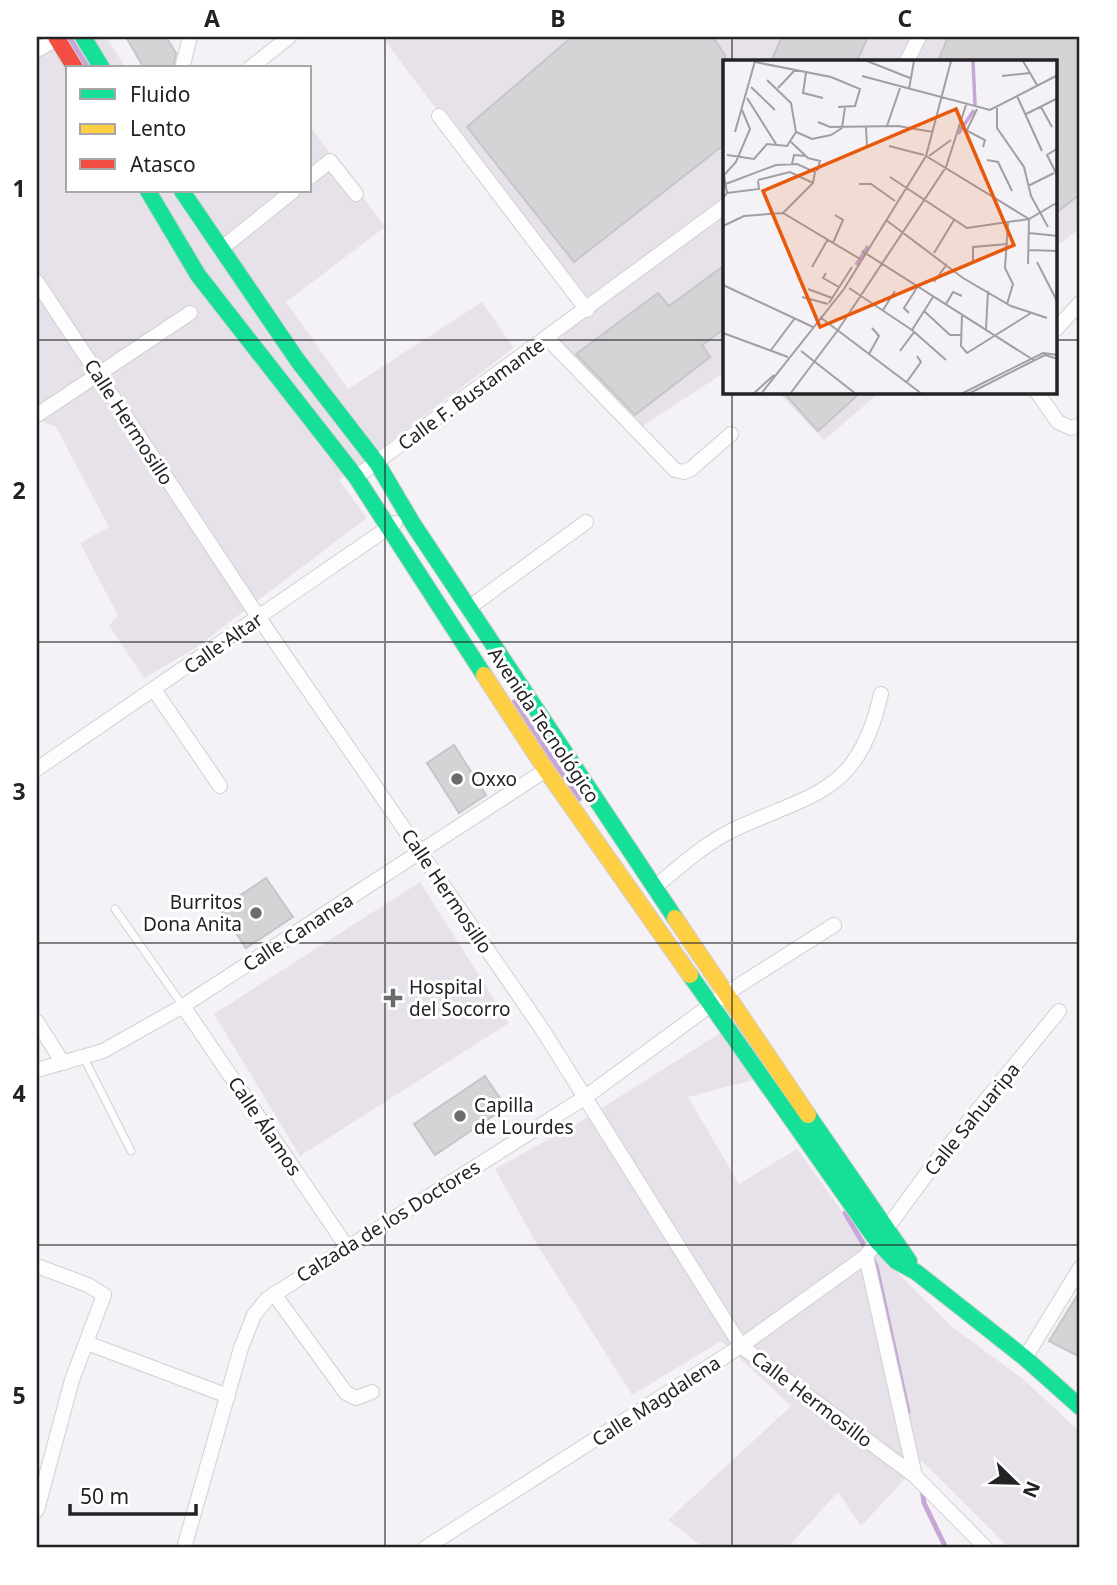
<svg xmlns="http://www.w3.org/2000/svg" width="1117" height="1585" viewBox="0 0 1117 1585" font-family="'Noto Sans',sans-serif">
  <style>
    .built { fill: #e7e2ea }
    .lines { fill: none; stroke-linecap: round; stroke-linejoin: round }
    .stream { stroke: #c6a6d7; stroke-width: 5 }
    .building { fill: #d4d3d6; stroke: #c6c5c7; stroke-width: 2 }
    .lane-casing { stroke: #d1cfd2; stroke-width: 9 }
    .street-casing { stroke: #d1cfd2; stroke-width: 16 }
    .fast-casing { stroke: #d1cfd2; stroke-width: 18 }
    .slow-casing { stroke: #d1cfd2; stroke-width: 18 }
    .jam-casing { stroke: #d1cfd2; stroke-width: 18 }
    .lane { stroke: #fdfdfe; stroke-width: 7 }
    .street { stroke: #fdfdfe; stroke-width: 14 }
    .fast { stroke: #16e098; stroke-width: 16 }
    .slow { stroke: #ffcf43; stroke-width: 16 }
    .jam { stroke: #f24e42; stroke-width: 16 }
    .grid { fill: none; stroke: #232224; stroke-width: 2; stroke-opacity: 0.55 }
    .poi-dot { fill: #6c6b6e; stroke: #fff; stroke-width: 2.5 }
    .labels { text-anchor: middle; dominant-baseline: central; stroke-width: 6; stroke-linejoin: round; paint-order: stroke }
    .street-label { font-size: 19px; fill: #232224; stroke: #fff }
    .poi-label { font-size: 19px; fill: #232224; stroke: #fff; text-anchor: start }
    .inset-river { fill: none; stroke: #c6a6d7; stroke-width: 3.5 }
    .inset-road { fill: none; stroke: #a09fa2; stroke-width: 2 }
    .view { fill: #e8590c; fill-opacity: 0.15; stroke: #e8590c; stroke-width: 3.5 }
    .inset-edge { fill: none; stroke: #232224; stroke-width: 3.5 }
    .neatline { fill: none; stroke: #232224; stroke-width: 2.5 }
    .grid-label { font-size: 23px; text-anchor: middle; font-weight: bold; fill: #232224 }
  </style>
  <rect width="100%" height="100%" fill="#f4f2f6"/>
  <g class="built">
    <path d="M37 37H106L126 68H68V191H310V126L385 227 286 302 348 389 482 302 514 348 339 480 367 518 194 649 144 678 109 625 118 616 80 543 109 527 56 427 37 419Z"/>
    <path d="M382 37H1080V228L1056 247V61H725V372L640 428 555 343 588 310Z"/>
    <path d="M778 392H880L824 440Z"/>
    <path d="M420 882 509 1023 300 1156 214 1014Z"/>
    <path d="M722 1032 753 1080 688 1097 739 1184 797 1149 859 1235 951 1326 1023 1379 1080 1432V1548H1009L922 1461 861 1526 838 1492 787 1548H704L668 1520 791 1406 721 1341 632 1395 538 1246 495 1169 575 1125Z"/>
  </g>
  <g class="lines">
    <g class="stream">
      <path d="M69 37 88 68"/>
      <path d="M514 702 579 799"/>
      <path d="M845 1213 867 1250"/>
      <path d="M872 1258 876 1266 908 1412"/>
      <path d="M922 1487 924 1503 946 1548"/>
    </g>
  </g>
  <g class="building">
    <path d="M126 37H166L176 53 173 68H144Z"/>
    <path d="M572 37H713L725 55V144L574 262 467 127Z"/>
    <path d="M782 37H868L857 61H771Z"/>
    <path d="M948 37H1080V194L1056 213V61H938Z"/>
    <path d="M725 265V328L702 345 710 357 635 415 576 354 658 293 669 306Z"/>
    <path d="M783 392H861L818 431Z"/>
    <path d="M454 745 486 795 459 813 427 763Z"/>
    <path d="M266 878 293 917 246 948 220 909Z"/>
    <path d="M485 1076 506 1107 435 1155 414 1124Z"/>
    <path d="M1080 1291V1357L1049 1341Z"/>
  </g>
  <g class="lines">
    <defs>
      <g id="lane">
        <path d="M115 909 183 1006"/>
        <path d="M84 1058 131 1151"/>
      </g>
      <g id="street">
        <path d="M37 50 60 37"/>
        <path d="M907 61 919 37"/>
        <path d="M182 68 190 37"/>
        <path d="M250 68 289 37"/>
        <path d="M439 116 587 310"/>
        <path d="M310 177 330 161 356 194"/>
        <path d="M222 248 293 191"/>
        <path d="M37 282 259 618 542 1029 741 1346 915 1476 986 1548"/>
        <path d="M1056 329 1080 303"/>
        <path d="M548 339 675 470 684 472 691 469 731 434"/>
        <path d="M1037 392 1058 422 1071 428 1080 425"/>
        <path d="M37 415 190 313"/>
        <path d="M356 477 725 206"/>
        <path d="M470 607 586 522"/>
        <path d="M155 691 220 786"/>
        <path d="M37 769 395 523"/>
        <path d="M655 887C680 866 704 844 733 830 814 792 858 795 881 694"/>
        <path d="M183 1006 347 1247"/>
        <path d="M37 1022 63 1063"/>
        <path d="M37 1070 103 1051 183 1006 546 770"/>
        <path d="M887 1228 937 1160 1059 1011"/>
        <path d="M866 1256 915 1476"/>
        <path d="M37 1266 88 1285 104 1295 72 1380 37 1510"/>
        <path d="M274 1294 346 1393 356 1398 372 1392"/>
        <path d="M87 1343 228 1396"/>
        <path d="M1025 1358 1080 1268"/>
        <path d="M184 1548 241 1348 254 1315 267 1299 584 1098 727 993 834 925"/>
        <path d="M425 1548 741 1346 866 1256 877 1241"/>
      </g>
      <g id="fast">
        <path d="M83 37 102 68"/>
        <path d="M148 191 198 275 356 477 484 675"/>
        <path d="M182 191 298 361 377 463 413 524 675 918"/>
        <path d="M690 975 877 1241 896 1261 916 1272 1025 1358 1080 1407"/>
        <path d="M808 1115 909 1261"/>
      </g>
      <g id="slow">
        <path d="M484 675 546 770 690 975"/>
        <path d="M675 918 808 1115"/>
      </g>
      <path id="jam" d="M56 37 75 68"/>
    </defs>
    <use href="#lane" class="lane-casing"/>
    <use href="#street" class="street-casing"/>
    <use href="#fast" class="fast-casing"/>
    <use href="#slow" class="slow-casing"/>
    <use href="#jam" class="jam-casing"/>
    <use href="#lane" class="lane"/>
    <use href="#street" class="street"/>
    <use href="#fast" class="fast"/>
    <use href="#slow" class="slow"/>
    <use href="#jam" class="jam"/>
  </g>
  <path class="grid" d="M385 37V1548M732 37V61M37 340H725M1056 340H1080M732 392V1548M37 642H1080M37 943H1080M37 1245H1080"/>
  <g class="poi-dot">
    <circle cx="457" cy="779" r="7"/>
    <circle cx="256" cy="913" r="7"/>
    <path d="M389.5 987.5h7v7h7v7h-7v7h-7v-7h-7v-7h7z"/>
    <circle cx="460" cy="1116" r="7"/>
  </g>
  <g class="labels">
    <g class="street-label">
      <text transform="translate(471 394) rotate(-36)">Calle F. Bustamante</text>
      <text transform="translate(129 422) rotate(57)">Calle Hermosillo</text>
      <text transform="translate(223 643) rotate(-35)">Calle Altar</text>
      <text transform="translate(544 725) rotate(56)">Avenida Tecnológico</text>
      <text transform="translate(447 891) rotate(56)">Calle Hermosillo</text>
      <text transform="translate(298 932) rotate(-33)">Calle Cananea</text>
      <text transform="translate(972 1119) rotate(-51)">Calle Sahuaripa</text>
      <text transform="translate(265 1126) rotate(56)">Calle Álamos</text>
      <text transform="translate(388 1221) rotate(-32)">Calzada de los Doctores</text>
      <text transform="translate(812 1399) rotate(37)">Calle Hermosillo</text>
      <text transform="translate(656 1401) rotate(-33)">Calle Magdalena</text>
    </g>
    <g class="poi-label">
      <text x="471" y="779">Oxxo</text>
      <text x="242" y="902" text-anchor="end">Burritos<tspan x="242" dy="22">Dona Anita</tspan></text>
      <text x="409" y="987">Hospital<tspan x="409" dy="22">del Socorro</tspan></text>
      <text x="474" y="1105">Capilla<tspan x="474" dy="22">de Lourdes</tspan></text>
    </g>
  </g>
  <g transform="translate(723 60)">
    <rect width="334" height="334" fill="#f4f2f6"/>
    <path class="inset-river" d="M250 1 252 45M235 74 251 50M133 205 145 186"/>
    <path class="inset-road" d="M144 1 187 18M300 1 314 25M32 2 108 17 137 29 132 46 115 47M83 13 80 33 100 38M139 16 267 50 335 15M279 16 307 13M44 20 68 43 73 72M28 27 52 50M55 28 72 10M186 29 191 1M294 36 319 91M24 38 53 84M318 47 329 67M274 48V68L301 107 308 136 325 167M303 54 335 38M95 62 107 67 175 66 210 72M164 66 177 28M235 66 262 80 260 87M143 67 144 88M244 70 254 49M12 72 32 1M73 72 89 79 108 75 119 68 122 47M68 82 85 98 97 101 94 111M166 86 201 95M335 88 324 95 335 117M4 95 31 99 44 84 64 86 73 72M203 96 306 159 305 204M206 96 228 80M264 100 275 102 289 131M69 104 71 95 83 96M167 117 244 168 306 159 335 142M35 120 67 112 90 123M136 124H148L172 141M0 125 53 105 74 104 92 112 90 123 60 153M305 126 331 113M4 133 36 129 35 121M0 138 4 133 1 115 13 102 27 69 19 50M163 160 240 218 288 246 324 258M0 166 21 156 60 153 137 199M306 173 335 176M110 183 120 160 112 155M305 190 335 191M139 191 312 301M211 193 231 160M250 201V187L285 184M314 202 335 243M89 207 105 179M103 213 100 218 116 227M211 222 224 204M0 225 90 267M126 228 189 270 223 300M85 229 109 238M79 237 105 244M106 243 129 207M223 244 230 232 239 236M284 244 290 224 282 208 285 163M160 250 172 231M201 251 227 275H238M186 253 181 248 195 226M239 254 238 286 244 293 308 253M97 257 199 334M263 269 265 231M189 270 210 237M0 273 65 297M48 290 72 258M78 291 133 334M177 291 191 272M146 294 156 276 149 268M183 323 198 302 194 296M30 334 51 315M38 334 121 229 203 96 228 1M67 334 115 270 223 107 243 45M238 334 320 293 335 295M245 334 322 295 335 299"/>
    <path class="view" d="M233 49 291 185 97 267 40 131Z"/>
    <rect width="334" height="334" class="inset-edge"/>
  </g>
  <rect width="1117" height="1585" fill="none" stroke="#ffffff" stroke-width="77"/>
  <rect x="66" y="66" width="245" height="126" fill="#ffffff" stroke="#a7a7a7" stroke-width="2"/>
  <rect x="80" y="89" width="35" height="10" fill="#16e098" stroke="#a7a7a7" stroke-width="2"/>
  <text x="130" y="102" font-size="21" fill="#232224">Fluido</text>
  <rect x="80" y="124" width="35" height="10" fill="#ffcf43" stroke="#a7a7a7" stroke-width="2"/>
  <text x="130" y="136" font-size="21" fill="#232224">Lento</text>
  <rect x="80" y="159" width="35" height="10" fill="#f24e42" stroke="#a7a7a7" stroke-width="2"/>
  <text x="130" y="172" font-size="21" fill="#232224">Atasco</text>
  <g transform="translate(1016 1483) rotate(113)" stroke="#ffffff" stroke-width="5" paint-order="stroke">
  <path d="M0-5L12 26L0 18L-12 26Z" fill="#232224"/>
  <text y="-10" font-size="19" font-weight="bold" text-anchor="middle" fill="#232224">N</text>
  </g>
  <path d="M70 1504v10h126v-10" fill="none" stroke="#232224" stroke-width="3.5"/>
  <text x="80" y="1504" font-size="21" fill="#232224" stroke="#ffffff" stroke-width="5" paint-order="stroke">50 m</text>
  <rect x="38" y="38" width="1040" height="1508" class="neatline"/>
  <g class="grid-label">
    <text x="212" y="27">A</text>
    <text x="558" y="27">B</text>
    <text x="905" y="27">C</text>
    <text x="19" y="197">1</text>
    <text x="19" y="499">2</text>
    <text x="19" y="800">3</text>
    <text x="19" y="1102">4</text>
    <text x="19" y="1404">5</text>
  </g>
</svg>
